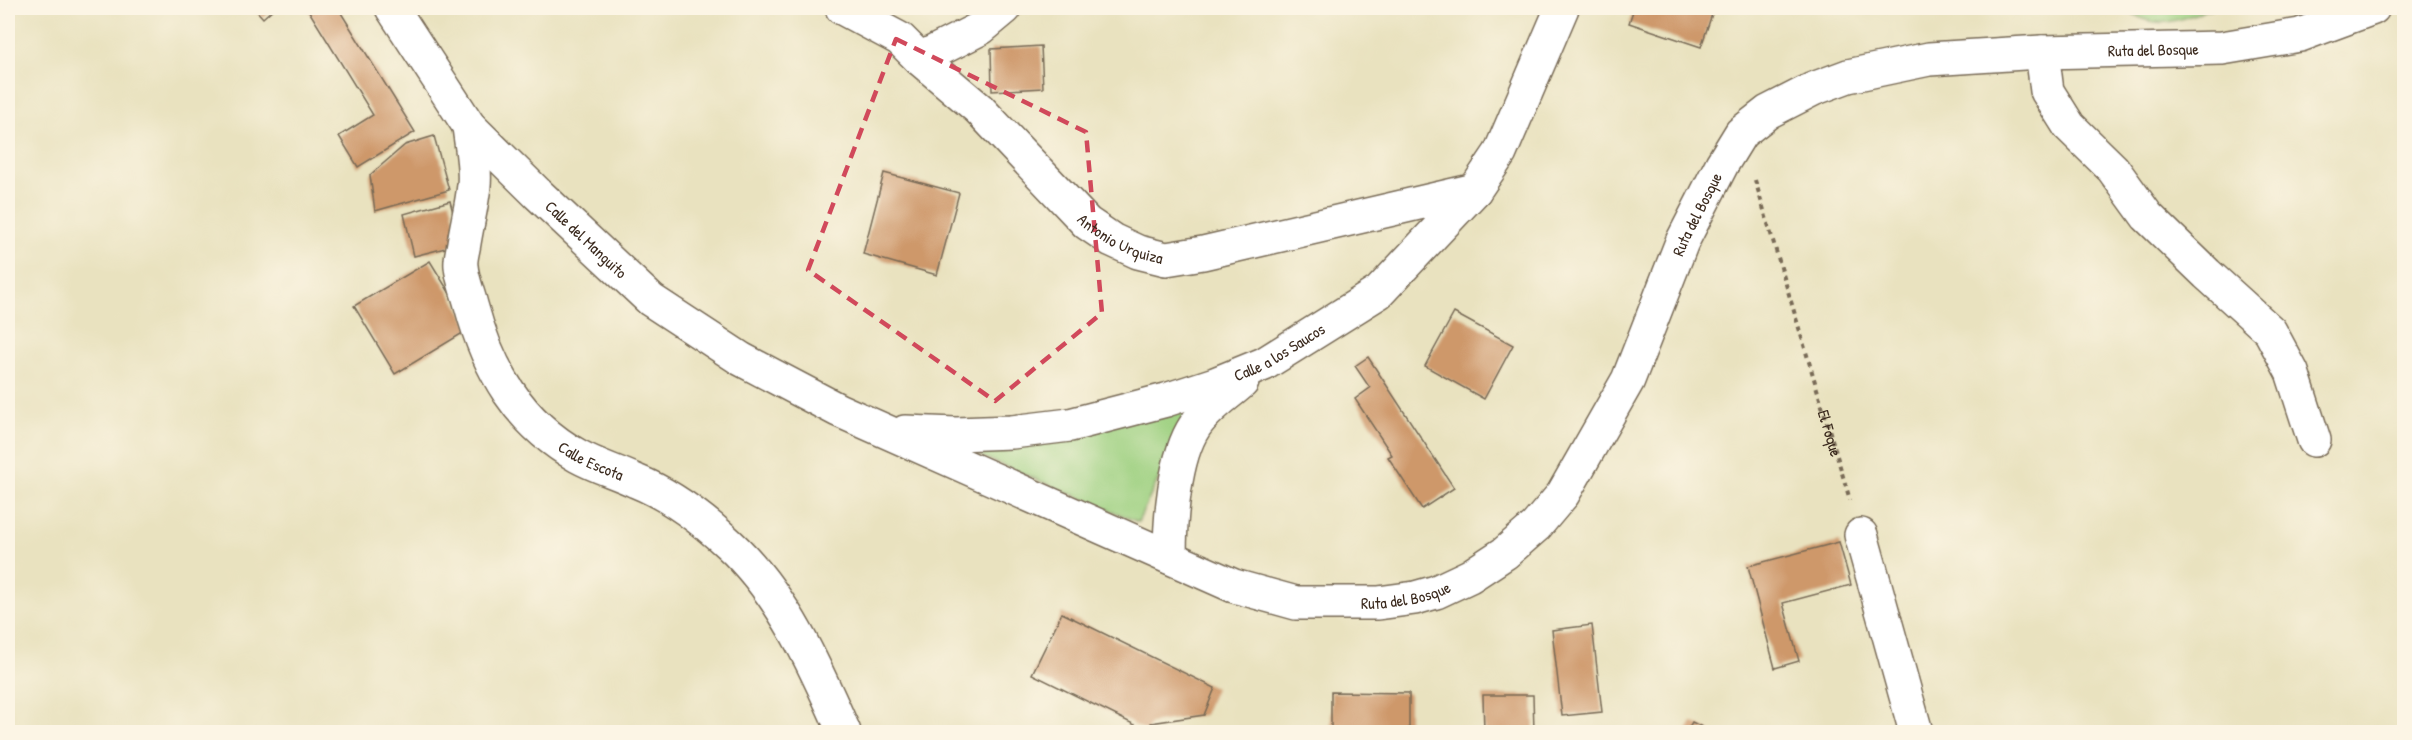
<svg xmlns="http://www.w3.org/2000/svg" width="2412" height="740" viewBox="0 0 2412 740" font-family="'Patrick Hand',sans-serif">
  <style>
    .green { fill: #9dd080; stroke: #6c7d4f; stroke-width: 1.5 }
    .building { fill: #ce986a }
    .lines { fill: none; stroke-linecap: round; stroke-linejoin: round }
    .street-casing { stroke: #786a56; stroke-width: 36 }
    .secondary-casing { stroke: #786a56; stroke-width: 36 }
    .path { stroke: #786a56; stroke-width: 4; stroke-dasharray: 4.5 4.5; stroke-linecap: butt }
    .street { stroke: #fff; stroke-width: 33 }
    .secondary { stroke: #fff; stroke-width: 33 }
    .marked { fill: none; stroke: #d1495b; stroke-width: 4.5; stroke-dasharray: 12 8; stroke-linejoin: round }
    .labels { text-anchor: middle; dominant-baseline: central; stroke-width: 5; stroke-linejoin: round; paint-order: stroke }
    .street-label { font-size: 16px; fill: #3b2a1e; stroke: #fcf5e5 }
  </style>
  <rect width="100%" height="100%" fill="#fcf5e5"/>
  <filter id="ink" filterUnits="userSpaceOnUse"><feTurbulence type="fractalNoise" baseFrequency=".0167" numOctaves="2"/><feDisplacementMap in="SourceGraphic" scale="12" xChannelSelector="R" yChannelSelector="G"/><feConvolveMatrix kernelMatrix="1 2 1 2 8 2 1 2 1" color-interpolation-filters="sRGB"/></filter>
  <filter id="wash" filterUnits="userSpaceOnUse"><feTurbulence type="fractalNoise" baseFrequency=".008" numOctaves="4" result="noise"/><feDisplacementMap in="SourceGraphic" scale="24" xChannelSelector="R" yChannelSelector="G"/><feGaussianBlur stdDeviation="1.35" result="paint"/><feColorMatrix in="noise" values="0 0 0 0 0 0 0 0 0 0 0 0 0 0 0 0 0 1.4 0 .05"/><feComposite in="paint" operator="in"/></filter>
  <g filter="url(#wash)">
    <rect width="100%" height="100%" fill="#e9e2bf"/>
    <g class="green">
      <path d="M2126 8H2213C2180 18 2156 35 2126 8Z"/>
      <path d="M1192 408 1138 522 961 448Z"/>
    </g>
    <g id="blocks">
      <g class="building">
        <path d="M254 8H274L263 18Z"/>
        <path d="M307 8H338L415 132 358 167 339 136 373 115Z"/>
        <path d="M1634 8H1714L1701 47 1629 23Z"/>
        <path d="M1041 46 1043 88 992 91 991 49Z"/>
        <path d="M434 136 449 190 375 211 370 175 405 145Z"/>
        <path d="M884 173 959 193 937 275 863 254Z"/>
        <path d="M450 201 461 244 414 256 404 214Z"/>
        <path d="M430 261 471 328 395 374 354 306Z"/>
        <path d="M1454 313 1513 345 1484 399 1425 366Z"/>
        <path d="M1368 357 1454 488 1422 509 1388 457 1392 455 1355 399 1370 388 1355 366Z"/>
        <path d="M1839 542 1851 585 1783 603 1799 661 1775 668 1748 566Z"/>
        <path d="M1062 613 1215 688 1204 715 1151 723 1147 731 1032 674Z"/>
        <path d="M1592 625 1602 712 1562 716 1552 630Z"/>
        <path d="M1331 692 1409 693V732H1331Z"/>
        <path d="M1483 695H1533L1534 732H1484Z"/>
        <path d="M1692 722 1712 732H1686Z"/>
      </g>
    </g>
  </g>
  <g filter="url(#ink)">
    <use href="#blocks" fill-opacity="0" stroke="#786a56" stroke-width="1.5"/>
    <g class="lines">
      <defs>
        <g id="street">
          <path id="s2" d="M842 8 900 39 920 59 979 109 1087 223 1112 240 1138 252 1166 259 1203 253 1475 190"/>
          <path d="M2042 52 2047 91 2069 126 2113 169 2147 216 2207 274 2270 331 2292 372 2314 440"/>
          <path d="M920 59 981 28 1005 8"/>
          <path id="s3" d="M469 126C471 145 476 167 474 185 472 205 467 224 464 243 463 250 460 259 461 266 462 279 468 293 471 305 488 369 519 423 578 456 596 466 617 472 636 481 671 495 702 519 729 544 783 594 815 666 844 732"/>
          <path d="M1861 535 1916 732"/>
        </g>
        <g id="secondary">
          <path id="s4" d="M392 8 469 126 538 194 651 300 741 359 838 410 1234 586 1296 603H1378L1415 598 1436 592 1470 576 1505 553 1536 526 1563 494 1628 380 1682 242 1722 164 1741 133 1768 112 1813 89 1848 76 1929 59 2042 52 2222 48 2300 35 2373 8"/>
          <path id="s5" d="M905 432 956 434 1012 432 1070 425 1166 400 1215 384 1264 364 1379 292 1475 190 1500 153 1562 8"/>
          <path d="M1170 557C1170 521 1174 457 1195 426 1206 409 1226 396 1242 382"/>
        </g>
      </defs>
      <use href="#street" class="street-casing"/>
      <use href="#secondary" class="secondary-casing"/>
      <path class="path" id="s1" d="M1755 180 1850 500"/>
      <use href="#street" class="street"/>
      <use href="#secondary" class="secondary"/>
    </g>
  </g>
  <path class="marked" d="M896 39 1086 132 1102 313 995 401 808 270Z"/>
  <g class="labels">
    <g class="street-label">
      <text stroke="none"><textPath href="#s4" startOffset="2244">Ruta del Bosque</textPath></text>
      <text stroke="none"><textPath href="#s4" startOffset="1722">Ruta del Bosque</textPath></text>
      <text stroke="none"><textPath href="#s2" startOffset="366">Antonio Urquiza</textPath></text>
      <text stroke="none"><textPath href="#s4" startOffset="304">Calle del Manguito</textPath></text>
      <text stroke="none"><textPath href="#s5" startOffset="388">Calle a los Saucos</textPath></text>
      <text stroke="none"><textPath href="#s1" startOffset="264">El Foque</textPath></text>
      <text stroke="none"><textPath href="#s3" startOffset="386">Calle Escota</textPath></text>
      <text stroke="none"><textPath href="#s4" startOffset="1218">Ruta del Bosque</textPath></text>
    </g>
  </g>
  <rect width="2412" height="740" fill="none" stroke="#fcf5e5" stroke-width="30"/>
</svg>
